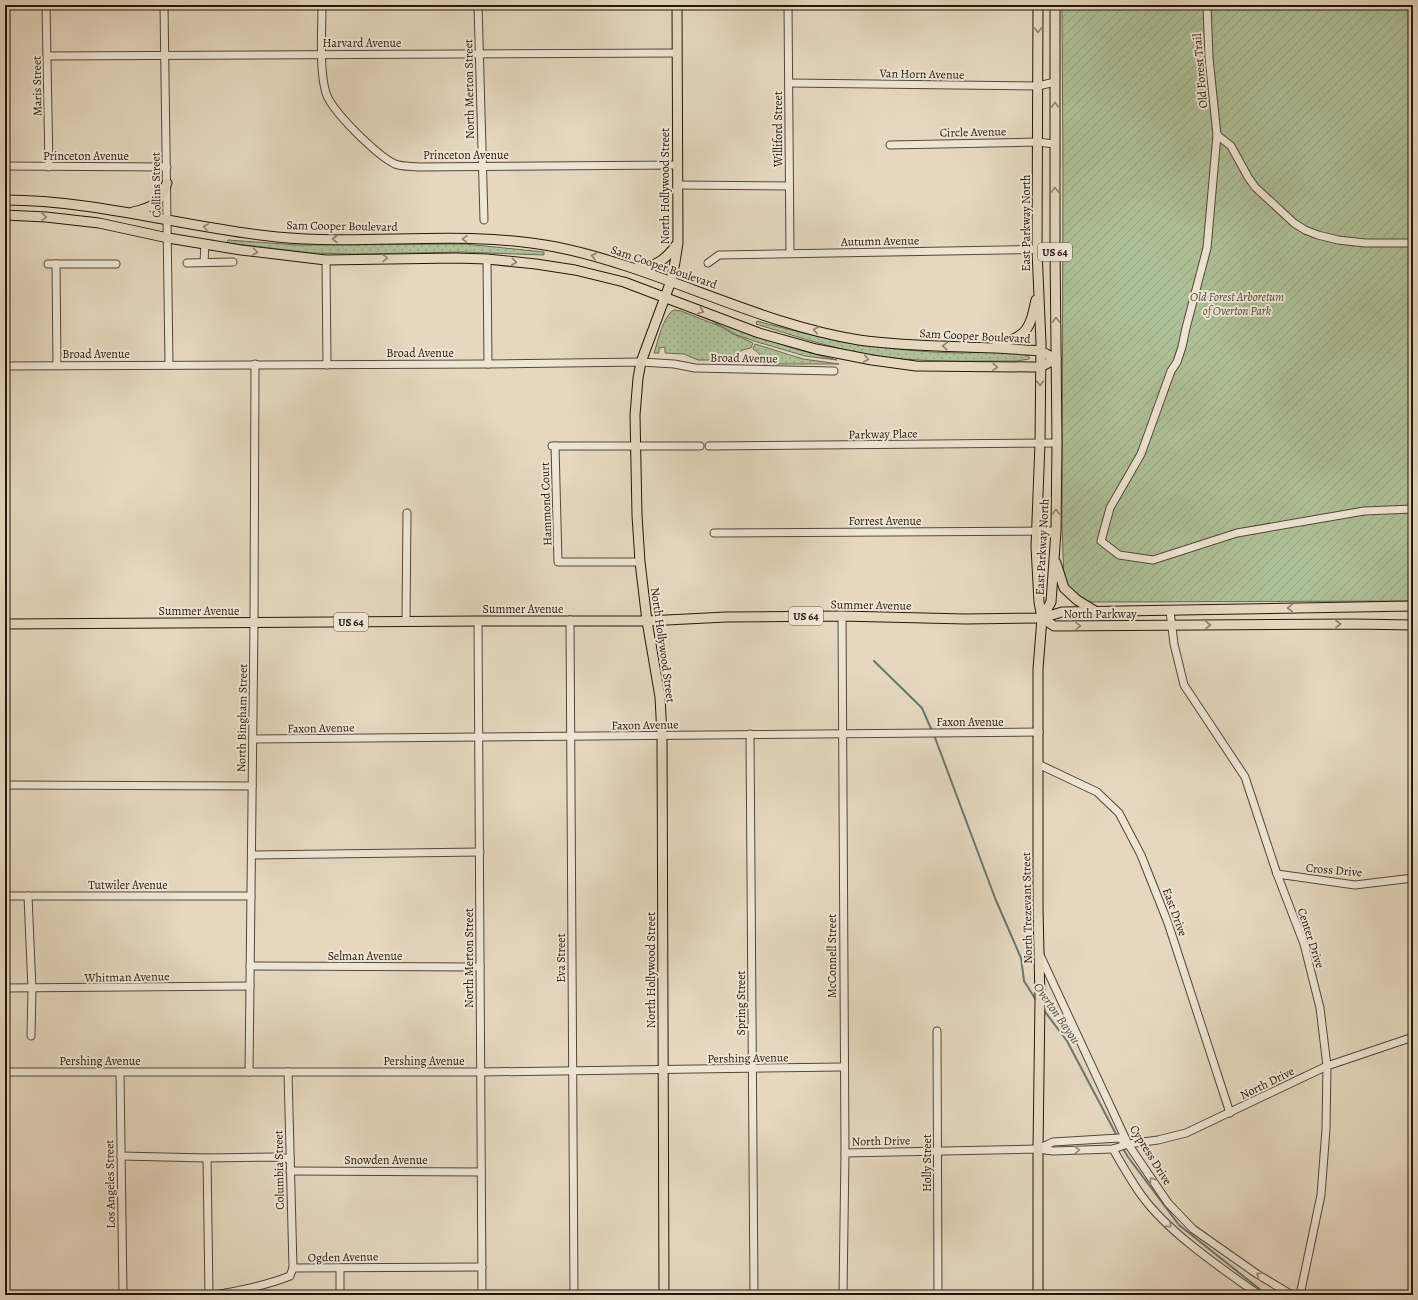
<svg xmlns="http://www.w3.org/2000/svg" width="1418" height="1300" viewBox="0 0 1418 1300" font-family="Alegreya,serif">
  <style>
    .grass { fill: url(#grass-dots); stroke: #6a6b52 }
    .garden { fill: url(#garden-furrows); stroke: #6a6b52 }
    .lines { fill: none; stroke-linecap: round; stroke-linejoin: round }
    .stream { stroke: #697873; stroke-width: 2 }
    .minor-casing { stroke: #56463a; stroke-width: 9 }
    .major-casing { stroke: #26160e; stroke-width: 11 }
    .minor { stroke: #eee6d5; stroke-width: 7 }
    .major { stroke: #e5d8bf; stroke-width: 9 }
    .oneway { stroke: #8f816f }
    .oneway2 { stroke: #94887b }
    .labels { text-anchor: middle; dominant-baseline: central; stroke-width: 4; stroke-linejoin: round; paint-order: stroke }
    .shield { fill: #eee6d5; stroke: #62544a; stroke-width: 1 }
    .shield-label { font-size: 11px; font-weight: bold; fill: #26160e }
    .street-label { font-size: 12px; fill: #26160e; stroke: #eee6d5 }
    .park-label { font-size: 12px; font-style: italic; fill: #4f4937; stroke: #eee6d5 }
    .water-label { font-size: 13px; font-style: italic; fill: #4d4f49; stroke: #eee6d5 }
  </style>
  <defs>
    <pattern id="grass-dots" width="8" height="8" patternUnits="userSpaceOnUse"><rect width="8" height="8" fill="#aec097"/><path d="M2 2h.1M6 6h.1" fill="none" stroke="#96a481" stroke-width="1.8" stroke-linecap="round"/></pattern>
    <pattern id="garden-furrows" width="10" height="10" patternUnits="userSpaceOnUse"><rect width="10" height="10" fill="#aec097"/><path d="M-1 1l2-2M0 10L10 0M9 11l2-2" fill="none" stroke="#96a481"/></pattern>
  </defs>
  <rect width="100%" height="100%" fill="#e5d8bf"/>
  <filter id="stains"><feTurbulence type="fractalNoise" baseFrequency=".005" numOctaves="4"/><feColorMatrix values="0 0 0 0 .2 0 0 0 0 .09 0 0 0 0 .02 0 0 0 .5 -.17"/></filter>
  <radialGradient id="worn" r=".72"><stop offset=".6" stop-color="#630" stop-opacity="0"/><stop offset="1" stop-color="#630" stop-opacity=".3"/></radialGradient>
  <g class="grass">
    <path d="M228 240 297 245 465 244 544 252V255L462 252 355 254 312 253 227 243Z"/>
    <path d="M681 308 792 348 837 360 805 356 754 341 737 335 712 321Z"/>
    <path d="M674 310 681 311 722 327 731 333 753 343 751 348 742 350 732 360H698L684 354 665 353V347L659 348V353H654C658 341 663 316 674 310Z"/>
    <path d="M757 321C824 340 892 352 961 353 974 353 1024 349 1030 358L1029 359 1017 361C966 361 915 363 865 354 827 347 792 335 756 324Z"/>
    <path d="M755 344 803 359 839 364H763C762 357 760 353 753 349Z"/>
  </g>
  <path class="garden" d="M1062 5H1413V601L1091 602 1083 600 1073 595 1064 581 1062 524 1063 176Z"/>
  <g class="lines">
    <g class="stream">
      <path d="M874 661 922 708 932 731"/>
      <path d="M934 735 995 898 1021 958 1024 981 1036 1000"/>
      <path d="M1043 1009 1067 1041 1117 1136"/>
      <path d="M1122 1147 1128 1157 1179 1225 1267 1295"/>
    </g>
    <defs>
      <g id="minor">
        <path d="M46 5 49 167"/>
        <path d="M164 5 169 365"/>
        <path d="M322 5C322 30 319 70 326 93 332 112 378 156 395 164 402 167 412 166 419 167L676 165"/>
        <path d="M478 5 484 220"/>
        <path d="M788 5 790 253"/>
        <path d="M1207 5 1209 58 1217 135 1207 248 1186 328 1182 347 1177 362 1171 371 1141 454 1110 508 1101 541 1119 555 1153 560 1237 533 1364 511 1413 509"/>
        <path d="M48 56 677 53"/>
        <path d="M789 83 1038 86 1055 82"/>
        <path d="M1217 135 1231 146 1248 177 1255 187 1294 223 1305 230 1318 235 1338 240 1365 243H1413"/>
        <path d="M890 145 1037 142 1055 144"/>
        <path d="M5 166 167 167"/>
        <path d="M677 185 789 186"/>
        <path d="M487 259 488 364"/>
        <path d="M326 260 327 365"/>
        <path d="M204 262 205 244"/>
        <path d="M187 263 233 262"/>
        <path d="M708 263 719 255 1055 249"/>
        <path d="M48 264H116"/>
        <path d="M56 264 57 365"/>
        <path d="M5 366 488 364 641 362 674 364 695 368 834 371"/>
        <path d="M552 446H700"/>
        <path d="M555 446 558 562H640"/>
        <path d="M709 446 1057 443"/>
        <path d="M714 533 1056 531"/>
        <path d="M1170 611 1174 644 1184 685 1245 777 1277 874 1304 944 1320 1008 1327 1066 1326 1129 1321 1195 1300 1295"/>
        <path d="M842 616 845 1153 843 1295"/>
        <path d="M570 620 574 1295"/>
        <path d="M406 621 407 513"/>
        <path d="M478 621 482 1295"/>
        <path d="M750 734 754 1295"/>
        <path d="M253 739 1039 732"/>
        <path d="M1038 764 1097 792 1119 813 1141 855 1168 923 1230 1113"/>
        <path d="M5 785 252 786"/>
        <path d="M252 855 480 852"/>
        <path d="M1277 874 1355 885 1413 878"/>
        <path d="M5 896H251"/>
        <path d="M28 896 32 989 31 1036"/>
        <path d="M1040 955 1128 1144 1168 1203 1193 1229 1257 1274 1292 1295"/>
        <path d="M250 966 480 967"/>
        <path d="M5 988 250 986"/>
        <path d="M937 1031 938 1295"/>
        <path d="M5 1072H481L843 1067"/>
        <path d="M120 1072 123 1295"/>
        <path d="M249 1072 254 622 255 364"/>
        <path d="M288 1072 293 1268"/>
        <path d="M1038 1149 1053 1142 1119 1138 1128 1144"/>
        <path d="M1113 1149C1122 1165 1131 1181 1142 1196 1169 1233 1221 1268 1259 1295"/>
        <path d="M845 1153 1038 1149 1053 1151 1113 1149 1128 1144 1158 1140 1186 1133 1327 1066 1413 1037"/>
        <path d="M121 1156 207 1158 278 1157 290 1159"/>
        <path d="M207 1158 209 1295"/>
        <path d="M290 1171 481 1172"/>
        <path d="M340 1268V1295"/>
        <path d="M213 1295C239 1291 265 1286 290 1276L293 1268 482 1267"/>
      </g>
      <g id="major">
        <path d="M5 200C97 200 186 228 277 237 369 246 464 229 556 247 660 268 754 323 859 340 894 345 931 346 966 347 986 348 1006 348 1026 350 1031 350 1037 350 1042 352 1046 353 1051 357 1056 359"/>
        <path d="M133 212C155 207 159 203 167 183"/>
        <path d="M5 215 46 217 99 223 168 238 241 250 326 260 455 258 487 259 536 264 575 270 624 282 759 333 816 349 872 360 916 366 1031 367H1040L1056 359"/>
        <path d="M638 267C656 268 667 258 677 244"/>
        <path d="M997 344C1028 337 1030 328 1036 300"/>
        <path d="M1056 563 1064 588 1077 600 1095 611"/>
        <path d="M1042 618 1051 602 1056 531 1057 443 1055 249V5"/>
        <path d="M1042 618 1054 626 1354 624 1413 625"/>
        <path d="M5 624 478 621H647L726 617 842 616 965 619 1042 618 1062 612 1413 606"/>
        <path d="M664 1295 662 735 660 697 647 621 640 562 637 515 635 415 638 378 641 362 671 281 675 262 678 243 677 5"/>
        <path d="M1038 1295V1149L1040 999 1038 908V669L1042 618 1039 602 1036 547 1040 443 1041 343 1037 250 1038 5"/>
      </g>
    </defs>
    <use href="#minor" class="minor-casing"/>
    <use href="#major" class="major-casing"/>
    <use href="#minor" class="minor"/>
    <use href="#major" class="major"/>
  </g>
  <defs><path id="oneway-chevron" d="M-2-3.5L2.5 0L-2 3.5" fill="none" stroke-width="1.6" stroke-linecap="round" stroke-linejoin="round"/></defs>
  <g class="oneway">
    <use href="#oneway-chevron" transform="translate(1038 30) rotate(90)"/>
    <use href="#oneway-chevron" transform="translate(1055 105) rotate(-90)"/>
    <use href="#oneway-chevron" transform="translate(1055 190) rotate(-90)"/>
    <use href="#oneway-chevron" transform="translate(44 217) rotate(4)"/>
    <use href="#oneway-chevron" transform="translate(206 227) rotate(-170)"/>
    <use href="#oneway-chevron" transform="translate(335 239) rotate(-180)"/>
    <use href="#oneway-chevron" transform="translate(465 239) rotate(-178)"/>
    <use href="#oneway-chevron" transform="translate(255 252) rotate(8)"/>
    <use href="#oneway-chevron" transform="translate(594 256) rotate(-167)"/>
    <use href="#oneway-chevron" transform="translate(385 258) rotate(-1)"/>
    <use href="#oneway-chevron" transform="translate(514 262) rotate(6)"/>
    <use href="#oneway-chevron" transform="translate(701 311) rotate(21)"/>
    <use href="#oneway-chevron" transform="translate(1056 320) rotate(-90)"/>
    <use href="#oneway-chevron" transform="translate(816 330) rotate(-168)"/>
    <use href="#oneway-chevron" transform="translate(945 346) rotate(-177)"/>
    <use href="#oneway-chevron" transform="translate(866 359) rotate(11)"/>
    <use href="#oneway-chevron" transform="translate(995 367) rotate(1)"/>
    <use href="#oneway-chevron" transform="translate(1040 383) rotate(90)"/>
    <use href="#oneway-chevron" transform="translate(1056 512) rotate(-89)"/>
    <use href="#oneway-chevron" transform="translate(1290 608) rotate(179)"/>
    <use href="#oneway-chevron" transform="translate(1338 624)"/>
    <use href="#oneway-chevron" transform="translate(1208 625)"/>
    <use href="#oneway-chevron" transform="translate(1078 626) rotate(-1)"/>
  </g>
  <g class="oneway2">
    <use href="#oneway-chevron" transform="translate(1077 1150) rotate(-2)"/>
    <use href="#oneway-chevron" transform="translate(1152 1180) rotate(-125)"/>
    <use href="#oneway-chevron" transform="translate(1169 1225) rotate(42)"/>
    <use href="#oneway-chevron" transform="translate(1259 1275) rotate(-147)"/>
  </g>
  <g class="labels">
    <g class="shield">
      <rect x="1038" y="243" width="34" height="18" rx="3"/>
      <rect x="789" y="607" width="34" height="18" rx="3"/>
      <rect x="334" y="613" width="34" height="18" rx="3"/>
    </g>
    <g class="shield-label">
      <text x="1055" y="252">US 64</text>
      <text x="806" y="616">US 64</text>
      <text x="351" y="622">US 64</text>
    </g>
    <g class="street-label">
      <text x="362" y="43">Harvard Avenue</text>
      <text transform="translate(1200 71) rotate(-95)">Old Forest Trail</text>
      <text transform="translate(922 74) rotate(1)">Van Horn Avenue</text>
      <text transform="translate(37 86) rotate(-91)">Maris Street</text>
      <text transform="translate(469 89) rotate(-91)">North Merton Street</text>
      <text transform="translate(778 129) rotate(-90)">Williford Street</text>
      <text transform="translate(973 132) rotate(-1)">Circle Avenue</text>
      <text x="466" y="155">Princeton Avenue</text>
      <text x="86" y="156">Princeton Avenue</text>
      <text transform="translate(156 185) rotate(-91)">Collins Street</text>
      <text transform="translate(665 186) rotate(-90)">North Hollywood Street</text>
      <text transform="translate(1026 223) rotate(-90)">East Parkway North</text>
      <text transform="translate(342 226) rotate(1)">Sam Cooper Boulevard</text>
      <text transform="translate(880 241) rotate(-1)">Autumn Avenue</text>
      <text transform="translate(664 267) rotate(19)">Sam Cooper Boulevard</text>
      <text transform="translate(975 336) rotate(3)">Sam Cooper Boulevard</text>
      <text x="420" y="353">Broad Avenue</text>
      <text x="96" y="354">Broad Avenue</text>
      <text transform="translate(744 358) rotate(1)">Broad Avenue</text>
      <text transform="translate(883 434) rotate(-1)">Parkway Place</text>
      <text transform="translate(546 504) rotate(-92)">Hammond Court</text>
      <text x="885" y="521">Forrest Avenue</text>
      <text transform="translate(1042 547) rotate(-87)">East Parkway North</text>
      <text transform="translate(871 605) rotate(1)">Summer Avenue</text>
      <text x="523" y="609">Summer Avenue</text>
      <text x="199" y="611">Summer Avenue</text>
      <text x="1100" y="614">North Parkway</text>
      <text transform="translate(663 645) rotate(82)">North Hollywood Street</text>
      <text transform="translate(242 718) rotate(-89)">North Bingham Street</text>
      <text x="970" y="722">Faxon Avenue</text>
      <text transform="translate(645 725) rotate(-1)">Faxon Avenue</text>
      <text transform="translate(321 728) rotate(-1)">Faxon Avenue</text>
      <text transform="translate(1334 870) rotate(5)">Cross Drive</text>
      <text x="128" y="885">Tutwiler Avenue</text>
      <text transform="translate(1027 908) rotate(-91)">North Trezevant Street</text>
      <text transform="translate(1175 912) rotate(70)">East Drive</text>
      <text transform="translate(1311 938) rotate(72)">Center Drive</text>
      <text x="365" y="956">Selman Avenue</text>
      <text transform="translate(832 956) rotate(-90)">McConnell Street</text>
      <text transform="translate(469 958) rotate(-90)">North Merton Street</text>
      <text transform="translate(561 958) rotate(-90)">Eva Street</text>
      <text transform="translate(651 970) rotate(-90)">North Hollywood Street</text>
      <text transform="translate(127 977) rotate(-1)">Whitman Avenue</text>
      <text transform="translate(741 1003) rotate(-90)">Spring Street</text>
      <text transform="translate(748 1058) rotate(-1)">Pershing Avenue</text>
      <text x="100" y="1061">Pershing Avenue</text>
      <text x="424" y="1061">Pershing Avenue</text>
      <text transform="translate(1267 1083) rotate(-26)">North Drive</text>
      <text transform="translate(881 1141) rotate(-1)">North Drive</text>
      <text transform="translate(1151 1155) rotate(58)">Cypress Drive</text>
      <text x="386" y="1160">Snowden Avenue</text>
      <text transform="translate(927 1163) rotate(-90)">Holly Street</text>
      <text transform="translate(279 1170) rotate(-91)">Columbia Street</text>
      <text transform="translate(110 1184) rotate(-91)">Los Angeles Street</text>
      <text transform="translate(343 1257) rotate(-1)">Ogden Avenue</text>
    </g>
    <g class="park-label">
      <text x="1237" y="297">Old Forest Arboretum<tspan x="1237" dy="14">of Overton Park</tspan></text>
    </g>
    <g class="water-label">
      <text transform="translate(1057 1013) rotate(55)">Overton Bayou</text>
    </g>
  </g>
  <rect width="1418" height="1300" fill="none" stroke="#e5d8bf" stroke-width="20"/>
  <rect x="6" y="6" width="1406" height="1288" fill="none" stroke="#26160e" stroke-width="2"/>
  <rect x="10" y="10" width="1398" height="1280" fill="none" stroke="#26160e"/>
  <rect width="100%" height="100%" filter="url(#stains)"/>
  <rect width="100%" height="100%" fill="url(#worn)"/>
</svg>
